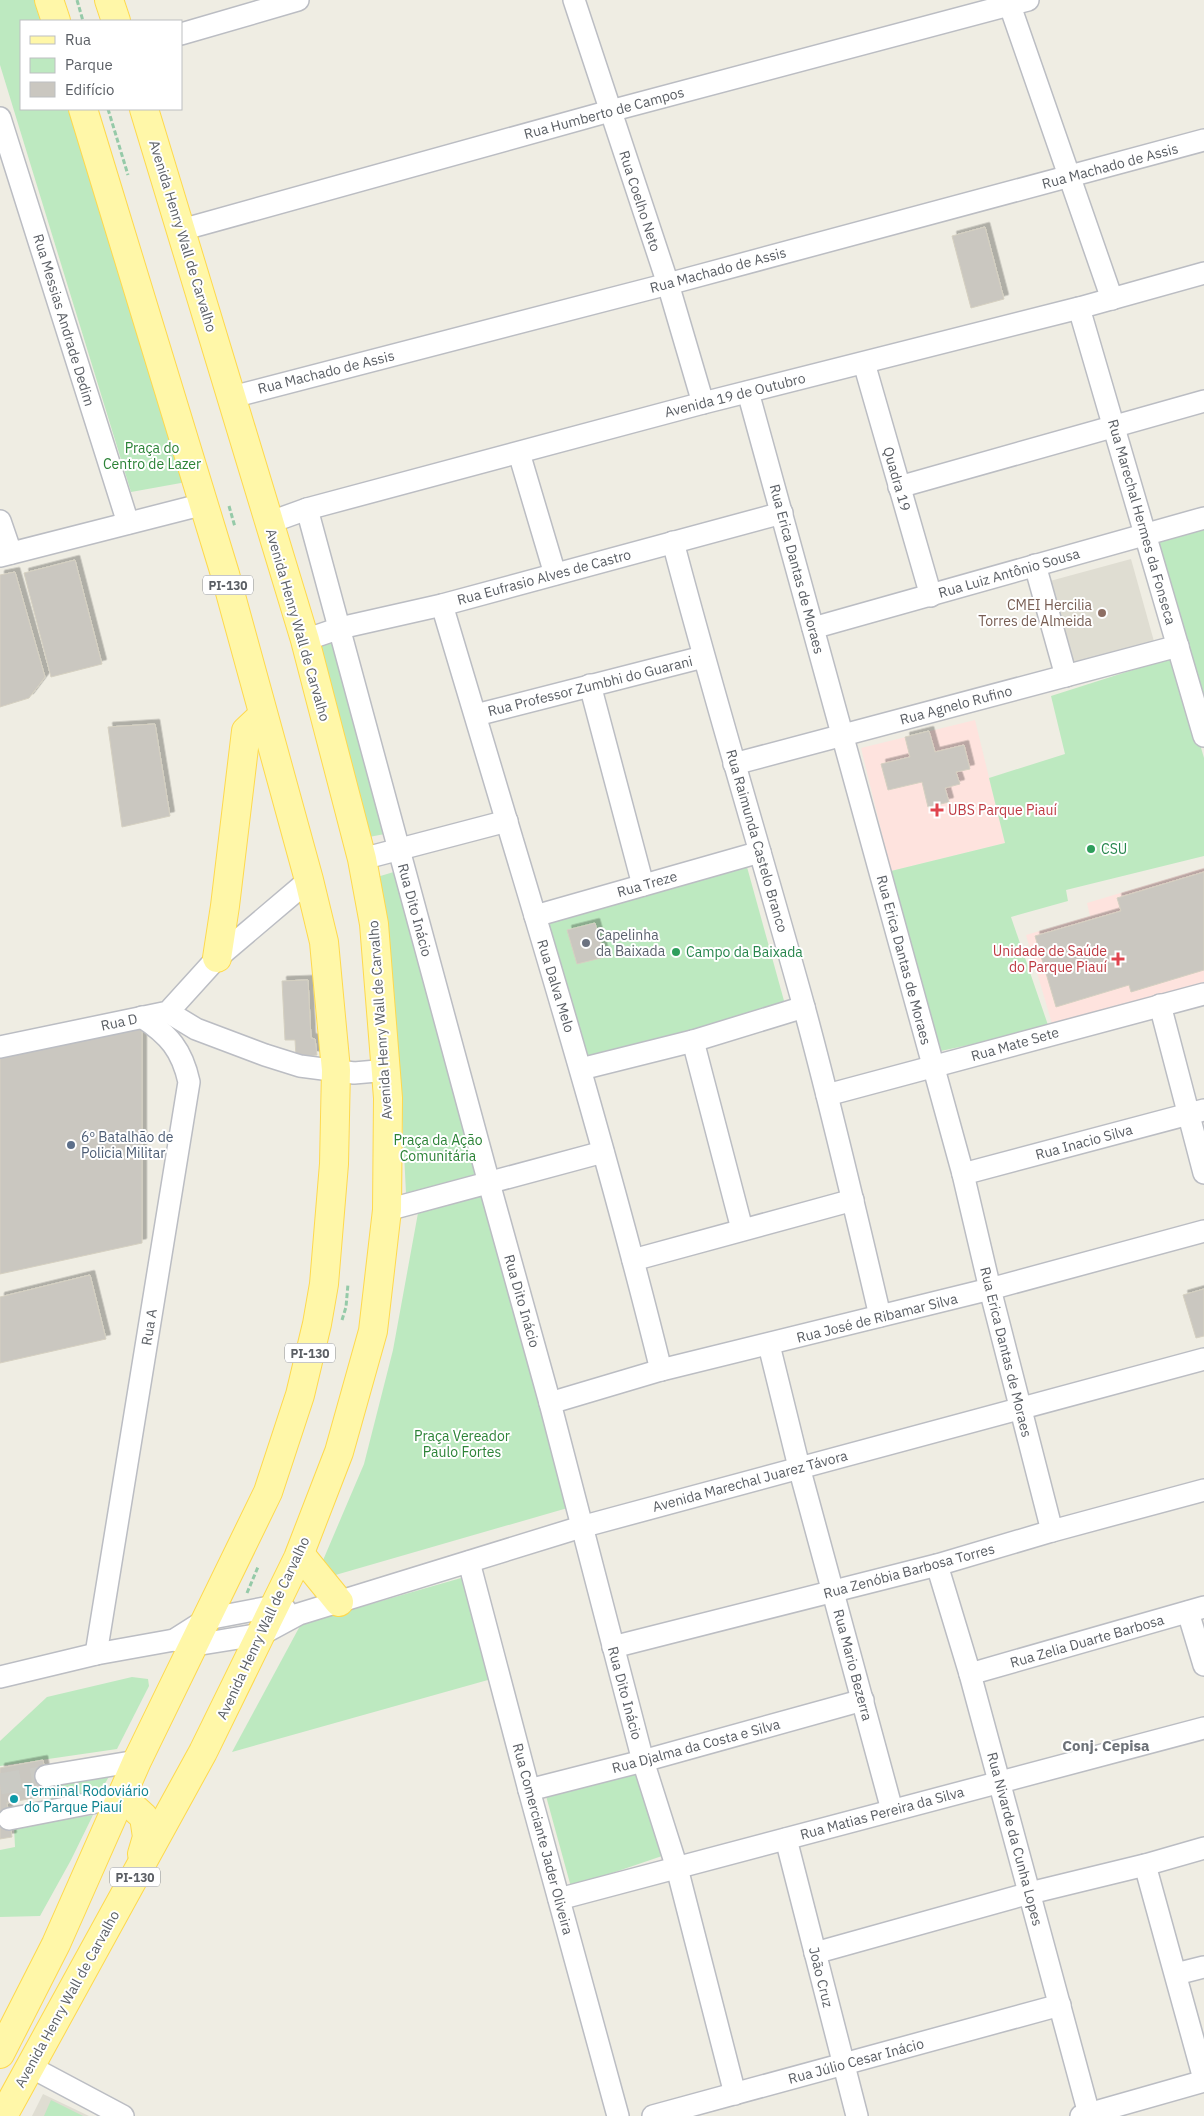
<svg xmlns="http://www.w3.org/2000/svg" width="1204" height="2116" viewBox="0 0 1204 2116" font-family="'IBM Plex Sans',sans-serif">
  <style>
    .education { fill: #dfddd2 }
    .medical { fill: #fee3de }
    .green { fill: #bde9c0 }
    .building { fill: #cac7c0; stroke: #d5d0c1; filter: url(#shadow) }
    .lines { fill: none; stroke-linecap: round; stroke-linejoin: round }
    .minor-tunnel { stroke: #cacac4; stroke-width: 21; stroke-dasharray: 21 11; stroke-linecap: butt }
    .minor-casing { stroke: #bbbdc3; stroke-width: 24 }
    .major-casing { stroke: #fed94d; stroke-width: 30 }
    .path { stroke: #95caa8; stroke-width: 3; stroke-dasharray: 5 2.5; stroke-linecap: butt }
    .minor { stroke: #fff; stroke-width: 21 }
    .major { stroke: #fff7a8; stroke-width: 28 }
    .education-dot { fill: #8d6e63; stroke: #fff; stroke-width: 2 }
    .health-dot { fill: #e0444e; stroke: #fff; stroke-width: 2 }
    .leisure-dot { fill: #2e9e5b; stroke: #fff; stroke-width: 2 }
    .worship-dot { fill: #6b7280; stroke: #fff; stroke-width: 2 }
    .service-dot { fill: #5c6f8a; stroke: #fff; stroke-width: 2 }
    .culture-dot { fill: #0f9aa8; stroke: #fff; stroke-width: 2 }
    .labels { text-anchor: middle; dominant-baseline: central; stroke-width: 4; stroke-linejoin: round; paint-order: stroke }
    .shield { fill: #fff; stroke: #8c8f93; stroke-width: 1 }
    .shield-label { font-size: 12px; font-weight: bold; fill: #5b5f65 }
    .street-label { font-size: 14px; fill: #5b5f65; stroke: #fff }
    .park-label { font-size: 14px; fill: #2c8337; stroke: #fff }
    .education-label { font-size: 14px; fill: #785e54; stroke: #fff; text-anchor: end }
    .health-label { font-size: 14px; fill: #be3a42; stroke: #fff; text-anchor: start }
    .leisure-label { font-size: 14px; fill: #27864d; stroke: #fff; text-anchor: start }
    .worship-label { font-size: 14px; fill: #5b616d; stroke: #fff; text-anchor: start }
    .service-label { font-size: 14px; fill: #4e5e75; stroke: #fff; text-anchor: start }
    .culture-label { font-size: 14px; fill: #0d838f; stroke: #fff; text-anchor: start }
    .neighbourhood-label { font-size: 15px; font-weight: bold; fill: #6c7177; stroke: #fff }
  </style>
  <defs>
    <filter id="shadow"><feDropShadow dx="4.5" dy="-4.5" stdDeviation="0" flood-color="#0004"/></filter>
  </defs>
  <rect width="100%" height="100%" fill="#efede3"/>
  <g class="education">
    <path d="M1131 559 1155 645 1074 667 1050 581Z"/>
    <path d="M43 2094 89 2116H32Z"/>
  </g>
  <g class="medical">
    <path d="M975 720 1005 843 891 871 861 748Z"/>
    <path d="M1204 868V982L1053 1027 1026 935 1090 916 1087 903Z"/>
  </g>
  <g class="green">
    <path d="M0 0H38L45 21H21V109H73L192 481 131 492 0 65Z"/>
    <path d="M1204 517V713L1152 531Z"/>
    <path d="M339 639 390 833 369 837 315 646Z"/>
    <path d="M1175 658 1204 758V856L1066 890 1068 901 1011 917 1049 1028 936 1052 891 871 1005 843 989 778 1065 754 1051 696 1167 659Z"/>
    <path d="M747 867 786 1008 585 1063 546 923Z"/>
    <path d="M397 871 481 1174 406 1193 400 1074 388 941 377 877Z"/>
    <path d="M486 1195 571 1507 332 1576 321 1565 364 1464 393 1350 418 1213Z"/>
    <path d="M468 1576 495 1678 232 1752 301 1624Z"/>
    <path d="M132 1677 148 1679 149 1686 117 1749 0 1766V1741L47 1697Z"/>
    <path d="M114 1768 100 1792 51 1800 48 1780Z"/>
    <path d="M639 1770 665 1855 571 1887 546 1796Z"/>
    <path d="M93 1815 71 1860 40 1916 0 1917V1850L15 1847 14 1827Z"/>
    <path d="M51 2100 83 2116H44Z"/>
  </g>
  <g class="building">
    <path d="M985 227 1004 299 971 308 952 236Z"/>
    <path d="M75 560 102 664 51 677 24 573Z"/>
    <path d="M15 572 45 677 29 698 0 707V575Z"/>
    <path d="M155 724 170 816 122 827 108 727Z"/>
    <path d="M929 731 935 752 964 745 970 769 956 772 960 784 945 788 949 802 928 807 922 782 888 790 881 764 910 757 905 737Z"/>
    <path d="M1204 872V970L1131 992 1129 985 1056 1007 1035 936 1121 911 1117 898Z"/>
    <path d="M595 923 605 957 577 964 567 930Z"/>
    <path d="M308 980 311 1038 315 1039 317 1055 296 1057 295 1040H285L282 981Z"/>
    <path d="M142 1017V1243L0 1274V1047Z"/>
    <path d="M90 1275 106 1339 0 1363V1297Z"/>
    <path d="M1204 1289V1336L1196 1338 1183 1295Z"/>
    <path d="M43 1760 49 1795 7 1803 12 1837 0 1839V1768Z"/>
  </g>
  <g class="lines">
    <path class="minor-tunnel" d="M0 1784 46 1776"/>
    <defs>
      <g id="minor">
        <path d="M574 0 668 284 703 403"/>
        <path d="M1008 0 1112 299"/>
        <path d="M181 34 298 0"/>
        <path d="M0 118 128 523"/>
        <path d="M181 230 610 111 1028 0"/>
        <path d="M1079 308 1204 736"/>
        <path d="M864 363 931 596"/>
        <path d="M748 392 963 1174 990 1289 1052 1531"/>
        <path d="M232 397 668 284 1204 140"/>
        <path d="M519 453 555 574"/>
        <path d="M899 487 1204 401"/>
        <path d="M307 509 489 1183 550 1403 643 1761 677 1868 735 2094"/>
        <path d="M0 521 11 553"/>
        <path d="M268 523 307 509 703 403 1079 308 1204 273"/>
        <path d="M673 542C714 698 761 852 804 1007 832 1110 856 1213 880 1316"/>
        <path d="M0 556 204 504"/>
        <path d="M1035 565 1066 676"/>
        <path d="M442 605C466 683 489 761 512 839 565 1015 617 1192 661 1370"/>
        <path d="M813 628 1204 518"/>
        <path d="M305 640 340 628 442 605 782 513"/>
        <path d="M590 685 643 885"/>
        <path d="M476 715 703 657"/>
        <path d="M734 764 1178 646"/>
        <path d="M362 859 507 821"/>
        <path d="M535 916 760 852"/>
        <path d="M1160 1005 1204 1173"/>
        <path d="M168 1012 196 1029 265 1055 300 1066 354 1073 377 1071 384 1068"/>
        <path d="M693 1041 742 1229"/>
        <path d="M0 1047 168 1012 217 958 309 880"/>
        <path d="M581 1069 693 1041 804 1007"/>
        <path d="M827 1095 1204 994"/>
        <path d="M963 1174 1204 1110"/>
        <path d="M387 1210 603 1152"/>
        <path d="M633 1260 853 1200"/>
        <path d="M769 1345 799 1467 892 1810"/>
        <path d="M550 1403 661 1370 990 1289 1204 1231"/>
        <path d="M469 1562 529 1790 618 2116"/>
        <path d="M937 1565 970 1674 1089 2114"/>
        <path d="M1188 1612 1204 1665"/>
        <path d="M174 1640 195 1645 262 1634 299 1614 581 1527 1204 1359"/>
        <path d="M613 1647 937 1565 1052 1531 1204 1490"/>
        <path d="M96 1654 189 1082C182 1050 169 1035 142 1017"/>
        <path d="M970 1674 1204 1607"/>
        <path d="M0 1677 96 1654 174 1640 207 1619 275 1606 285 1609"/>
        <path d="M46 1776 137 1761"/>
        <path d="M529 1790 643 1761 863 1700"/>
        <path d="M9 1819 122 1797"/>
        <path d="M786 1839 857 2116"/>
        <path d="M1145 1865 1204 2079"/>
        <path d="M559 1899 1204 1728"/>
        <path d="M815 1953 1030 1893 1145 1865 1204 1848"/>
        <path d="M1176 1974 1204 1967"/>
        <path d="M29 2066 123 2116"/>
        <path d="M653 2116 1060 2005"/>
        <path d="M1081 2116 1204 2081"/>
      </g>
      <g id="major">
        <path d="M49 0 56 21"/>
        <path d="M109 0 116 21"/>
        <path d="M217 958 225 906 246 731 263 715"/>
        <path d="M300 1554 339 1602"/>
        <path d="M122 1797 144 1817 147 1837 142 1854"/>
        <path d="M0 2054 56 1944 137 1761 268 1492 300 1395 317 1324 324 1284 334 1164 336 1070 324 942 309 880 225 574 83 109"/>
        <path d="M3 2116 203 1752 298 1558 339 1452 373 1331 387 1210 388 1098 374 924 362 859 305 640 144 109"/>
      </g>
    </defs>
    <use href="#minor" class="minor-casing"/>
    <use href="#major" class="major-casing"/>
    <g class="path">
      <path d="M77 0 83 21"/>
      <path d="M108 109 128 175"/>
      <path d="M229 506 235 527"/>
      <path d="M342 1320 346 1307 348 1284"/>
      <path d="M247 1593 258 1567"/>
    </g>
    <use href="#minor" class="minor"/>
    <use href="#major" class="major"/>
  </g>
  <circle class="education-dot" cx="1102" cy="613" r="5"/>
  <g class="health-dot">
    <path d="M934.5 802.5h5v5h5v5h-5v5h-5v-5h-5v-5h5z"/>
    <path d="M1115.5 951.5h5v5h5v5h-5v5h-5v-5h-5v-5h5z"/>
  </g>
  <g class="leisure-dot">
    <circle cx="1091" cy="849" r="5"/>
    <circle cx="676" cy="952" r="5"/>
  </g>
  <circle class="worship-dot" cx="586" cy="943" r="5"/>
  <circle class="service-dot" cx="71" cy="1145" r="5"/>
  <circle class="culture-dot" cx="14" cy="1799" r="5"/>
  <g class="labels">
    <g class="shield">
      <rect x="203" y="575.5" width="50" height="19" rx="4"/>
      <rect x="285" y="1343.5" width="50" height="19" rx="4"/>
      <rect x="110" y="1867.5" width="50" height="19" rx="4"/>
    </g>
    <g class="shield-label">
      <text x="228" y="585">PI-130</text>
      <text x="310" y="1353">PI-130</text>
      <text x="135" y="1877">PI-130</text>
    </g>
    <g class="street-label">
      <text transform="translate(604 113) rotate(-15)">Rua Humberto de Campos</text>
      <text transform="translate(1110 166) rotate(-15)">Rua Machado de Assis</text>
      <text transform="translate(640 201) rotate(72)">Rua Coelho Neto</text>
      <text transform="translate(183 236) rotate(73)">Avenida Henry Wall de Carvalho</text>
      <text transform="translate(718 270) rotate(-15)">Rua Machado de Assis</text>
      <text transform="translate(64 320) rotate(73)">Rua Messias Andrade Dedim</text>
      <text transform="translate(326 372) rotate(-14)">Rua Machado de Assis</text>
      <text transform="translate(735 395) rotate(-14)">Avenida 19 de Outubro</text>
      <text transform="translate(897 479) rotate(74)">Quadra 19</text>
      <text transform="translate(1142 522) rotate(74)">Rua Marechal Hermes da Fonseca</text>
      <text transform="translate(797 569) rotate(75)">Rua Erica Dantas de Moraes</text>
      <text transform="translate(1009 573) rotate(-16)">Rua Luiz Antônio Sousa</text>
      <text transform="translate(544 577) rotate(-15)">Rua Eufrasio Alves de Castro</text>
      <text transform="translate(298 625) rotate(74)">Avenida Henry Wall de Carvalho</text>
      <text transform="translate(590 686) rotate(-14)">Rua Professor Zumbhi do Guarani</text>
      <text transform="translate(956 705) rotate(-15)">Rua Agnelo Rufino</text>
      <text transform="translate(757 841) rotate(74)">Rua Raimunda Castelo Branco</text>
      <text transform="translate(647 884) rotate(-16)">Rua Treze</text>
      <text transform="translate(415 910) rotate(75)">Rua Dito Inácio</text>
      <text transform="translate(904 960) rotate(75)">Rua Erica Dantas de Moraes</text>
      <text transform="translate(556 986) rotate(73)">Rua Dalva Melo</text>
      <text transform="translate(380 1020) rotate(-94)">Avenida Henry Wall de Carvalho</text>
      <text transform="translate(119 1022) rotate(-12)">Rua D</text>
      <text transform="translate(1015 1044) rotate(-16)">Rua Mate Sete</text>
      <text transform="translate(1084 1142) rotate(-15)">Rua Inacio Silva</text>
      <text transform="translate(522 1301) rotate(74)">Rua Dito Inácio</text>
      <text transform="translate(877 1318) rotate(-14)">Rua José de Ribamar Silva</text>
      <text transform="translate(149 1327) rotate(-81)">Rua A</text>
      <text transform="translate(1006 1352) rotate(76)">Rua Erica Dantas de Moraes</text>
      <text transform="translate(750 1481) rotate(-15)">Avenida Marechal Juarez Távora</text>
      <text transform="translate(909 1571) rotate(-15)">Rua Zenóbia Barbosa Torres</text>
      <text transform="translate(263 1628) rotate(-65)">Avenida Henry Wall de Carvalho</text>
      <text transform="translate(1087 1641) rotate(-16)">Rua Zelia Duarte Barbosa</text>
      <text transform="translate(853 1665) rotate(75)">Rua Mario Bezerra</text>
      <text transform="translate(625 1693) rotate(75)">Rua Dito Inácio</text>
      <text transform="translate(696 1746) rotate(-15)">Rua Djalma da Costa e Silva</text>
      <text transform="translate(882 1813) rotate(-15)">Rua Matias Pereira da Silva</text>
      <text transform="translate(543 1839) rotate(75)">Rua Comerciante Jader Oliveira</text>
      <text transform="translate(1015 1839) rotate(75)">Rua Nivarde da Cunha Lopes</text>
      <text transform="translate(821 1977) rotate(76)">João Cruz</text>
      <text transform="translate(67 1999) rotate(-61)">Avenida Henry Wall de Carvalho</text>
      <text transform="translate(856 2061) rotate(-15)">Rua Júlio Cesar Inácio</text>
    </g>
    <g class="park-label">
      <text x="152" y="448">Praça do<tspan x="152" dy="16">Centro de Lazer</tspan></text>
      <text x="438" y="1140">Praça da Ação<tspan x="438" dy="16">Comunitária</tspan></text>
      <text x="462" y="1436">Praça Vereador<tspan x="462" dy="16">Paulo Fortes</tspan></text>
    </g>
    <g class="education-label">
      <text x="1092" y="605">CMEI Hercilia<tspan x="1092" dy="16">Torres de Almeida</tspan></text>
    </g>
    <g class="health-label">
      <text x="948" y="810">UBS Parque Piauí</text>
      <text x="1107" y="951" text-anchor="end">Unidade de Saúde<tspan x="1107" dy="16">do Parque Piauí</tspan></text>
    </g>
    <g class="leisure-label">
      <text x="1101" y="849">CSU</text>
      <text x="686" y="952">Campo da Baixada</text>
    </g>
    <g class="worship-label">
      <text x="596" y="935">Capelinha<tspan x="596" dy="16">da Baixada</tspan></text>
    </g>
    <g class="service-label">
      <text x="81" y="1137">6º Batalhão de<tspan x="81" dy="16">Policia Militar</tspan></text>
    </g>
    <g class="culture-label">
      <text x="24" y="1791">Terminal Rodoviário<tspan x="24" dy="16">do Parque Piauí</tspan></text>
    </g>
    <g class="neighbourhood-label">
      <text x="1106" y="1745">Conj. Cepisa</text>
    </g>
  </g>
  <rect x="20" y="20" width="162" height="90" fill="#ffffff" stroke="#bdbfc1"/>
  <rect x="30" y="36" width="25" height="8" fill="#fff7a8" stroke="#bdbfc1"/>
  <text x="65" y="45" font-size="15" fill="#5b5f65">Rua</text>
  <rect x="30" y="58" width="25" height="15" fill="#bde9c0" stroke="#bdbfc1"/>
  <text x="65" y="70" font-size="15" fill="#5b5f65">Parque</text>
  <rect x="30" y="82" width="25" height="15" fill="#cac7c0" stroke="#bdbfc1"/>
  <text x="65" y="95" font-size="15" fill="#5b5f65">Edifício</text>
</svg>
